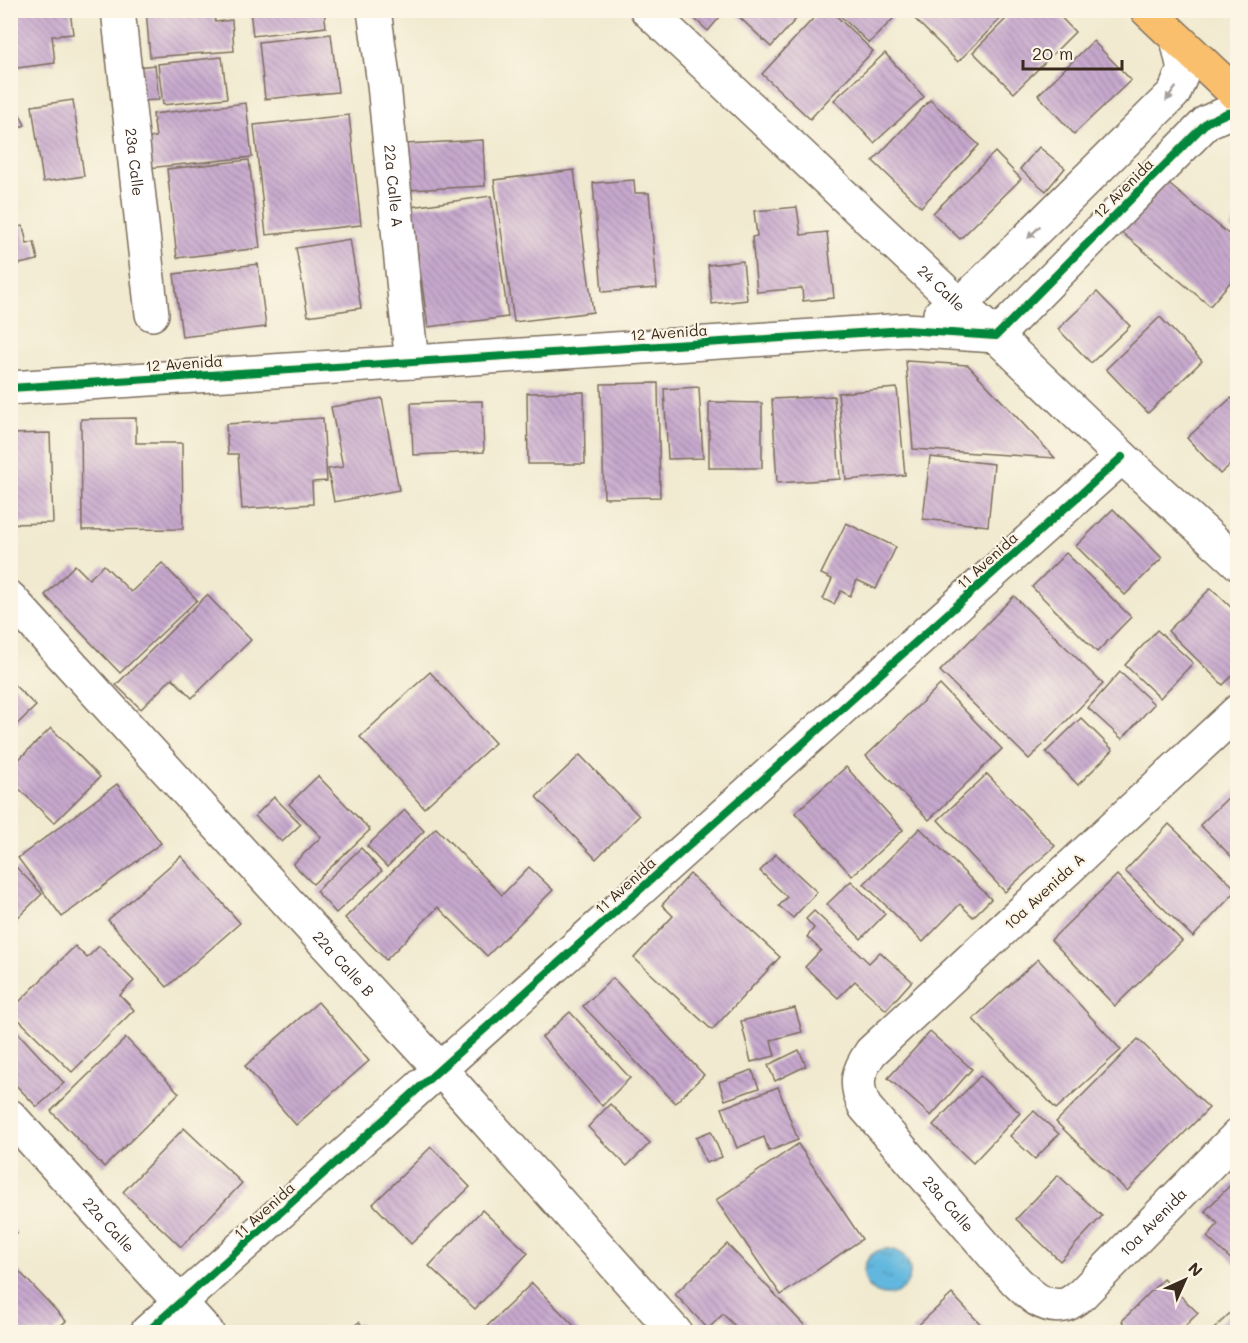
<svg xmlns="http://www.w3.org/2000/svg" width="1248" height="1343" viewBox="0 0 1248 1343" font-family="Mali,sans-serif">
  <style>
    .water { fill: url(#water-ripples); stroke: #4e707e; stroke-width: 1.5 }
    .building { fill: url(#building-back-hatch) }
    .lines { fill: none; stroke-linecap: round; stroke-linejoin: round }
    .minor-casing { stroke: #7b6d5c; stroke-width: 36 }
    .major-casing { stroke: #7b6d5c; stroke-width: 36 }
    .minor { stroke: #fff; stroke-width: 33 }
    .major { stroke: #f9bf6d; stroke-width: 33 }
    .cycleway-casing { stroke: #fcf5e5; stroke-width: 11 }
    .cycleway { stroke: #00873e; stroke-width: 8 }
    .oneway { fill: #a79f9a }
    .labels { text-anchor: middle; dominant-baseline: central; stroke-width: 4.5; stroke-linejoin: round; paint-order: stroke }
    .street-label { font-size: 15px; fill: #3b2a1e; stroke: #fcf5e5 }
  </style>
  <defs>
    <pattern id="water-ripples" width="26" height="14" patternUnits="userSpaceOnUse" patternTransform="scale(1.5)"><rect width="26" height="14" fill="#62b7de"/><path d="M2 4q2-2 4 0t4 0M15 11q2-2 4 0t4 0" fill="none" stroke="#5295b3"/></pattern>
    <pattern id="building-back-hatch" width="6" height="6" patternUnits="userSpaceOnUse" patternTransform="scale(1.5)"><rect width="6" height="6" fill="#c7a9ce"/><path d="M-1 5l2 2M0 0l6 6M5-1l2 2" fill="none" stroke="#a38aa7"/></pattern>
  </defs>
  <rect width="100%" height="100%" fill="#fcf5e5"/>
  <filter id="ink" filterUnits="userSpaceOnUse"><feTurbulence type="fractalNoise" baseFrequency=".0167" numOctaves="2"/><feDisplacementMap in="SourceGraphic" scale="12" xChannelSelector="R" yChannelSelector="G"/><feConvolveMatrix kernelMatrix="1 2 1 2 8 2 1 2 1" color-interpolation-filters="sRGB"/></filter>
  <filter id="wash" filterUnits="userSpaceOnUse"><feTurbulence type="fractalNoise" baseFrequency=".008" numOctaves="4" result="noise"/><feDisplacementMap in="SourceGraphic" scale="24" xChannelSelector="R" yChannelSelector="G"/><feGaussianBlur stdDeviation="1.35" result="paint"/><feColorMatrix in="noise" values="0 0 0 0 0 0 0 0 0 0 0 0 0 0 0 0 0 1.4 0 .05"/><feComposite in="paint" operator="in"/></filter>
  <g filter="url(#wash)">
    <rect width="100%" height="100%" fill="#f1ead0"/>
    <circle class="water" cx="887" cy="1272" r="23"/>
    <g id="blocks">
      <g class="building">
        <path d="M10 10H70L73 34 52 36 55 63 10 69Z"/>
        <path d="M146 10H214L215 22 232 20 234 51 150 57Z"/>
        <path d="M250 10H324L326 27 253 36Z"/>
        <path d="M685 10H726L708 31Z"/>
        <path d="M735 10H804L771 47 734 12Z"/>
        <path d="M821 10H830L873 51 810 119 762 74Z"/>
        <path d="M834 10H884L893 19 869 43Z"/>
        <path d="M906 10H1009L958 62Z"/>
        <path d="M1015 10H1054L1075 32 1014 93 973 52Z"/>
        <path d="M331 34 338 92 265 99 259 42Z"/>
        <path d="M1093 41 1131 80 1074 134 1038 95Z"/>
        <path d="M885 53 924 97 874 143 834 100Z"/>
        <path d="M222 57 227 98 163 105 158 64Z"/>
        <path d="M155 65 159 100 139 101 136 67Z"/>
        <path d="M10 88H12L14 102 25 125 10 133Z"/>
        <path d="M73 100 84 176 43 182 32 106Z"/>
        <path d="M930 100 979 145 921 207 873 161Z"/>
        <path d="M246 103 252 157 148 168 145 139 156 137 153 114Z"/>
        <path d="M349 115 361 225 266 235 254 125Z"/>
        <path d="M483 140 485 186 408 190 405 144Z"/>
        <path d="M1039 147 1065 168 1046 191 1020 169Z"/>
        <path d="M995 152 1021 179 960 239 933 213Z"/>
        <path d="M249 160 260 248 177 258 167 169Z"/>
        <path d="M574 170 593 312 514 322 494 180Z"/>
        <path d="M634 180 635 193H649L657 288 602 292 593 183Z"/>
        <path d="M1164 180 1238 242V273L1210 306 1121 232Z"/>
        <path d="M14 186 17 212 10 213V187Z"/>
        <path d="M491 196 508 317 428 327 411 207Z"/>
        <path d="M797 207 801 235 827 232 834 298 803 301 802 288 757 292 752 237 757 236 754 211Z"/>
        <path d="M1238 216V234L1230 229Z"/>
        <path d="M23 226 27 244 34 242 38 260 10 266V228Z"/>
        <path d="M350 239 361 308 308 316 296 248Z"/>
        <path d="M743 261 747 300 712 304 708 265Z"/>
        <path d="M258 264 266 327 182 337 174 274Z"/>
        <path d="M1097 292 1130 326 1091 363 1058 329Z"/>
        <path d="M10 304H12L15 326 10 327Z"/>
        <path d="M1160 317 1202 361 1148 413 1106 369Z"/>
        <path d="M906 361 968 365 1055 458 913 449Z"/>
        <path d="M658 383 660 497 604 498 601 384Z"/>
        <path d="M699 387 703 458 668 459 664 389Z"/>
        <path d="M897 388 905 475 846 480 838 393Z"/>
        <path d="M584 392 585 464H528L527 393Z"/>
        <path d="M834 396 840 479 777 483 772 399Z"/>
        <path d="M382 398 399 490 334 502 328 469 343 467 331 407Z"/>
        <path d="M1231 398 1238 405V458L1220 474 1187 438Z"/>
        <path d="M482 401 484 452 413 455 411 403Z"/>
        <path d="M709 402 762 403V468H709Z"/>
        <path d="M136 418V443H182L183 529 82 530 81 419Z"/>
        <path d="M323 418 327 481 312 482 313 504 242 509 238 454H228L226 424Z"/>
        <path d="M50 433 53 523 10 524V434Z"/>
        <path d="M930 457 994 464 988 526 923 519Z"/>
        <path d="M1238 470V486L1230 478Z"/>
        <path d="M1113 509 1162 558 1125 595 1076 546Z"/>
        <path d="M846 523 896 547 876 589 857 580 850 596 841 591 834 604 823 599 832 579 821 574Z"/>
        <path d="M1066 553 1131 617 1097 652 1032 587Z"/>
        <path d="M162 563 197 600 120 673 45 595 75 565 89 579 104 565 131 592Z"/>
        <path d="M1211 588 1238 614V670L1223 685 1168 631Z"/>
        <path d="M207 595 251 640 192 698 172 678 141 709 116 685Z"/>
        <path d="M1014 596 1103 684 1029 759 940 671Z"/>
        <path d="M1157 630 1193 663 1160 698 1125 665Z"/>
        <path d="M430 672 495 743 424 808 360 737Z"/>
        <path d="M1120 672 1154 704 1122 739 1088 708Z"/>
        <path d="M10 681 36 706 10 731Z"/>
        <path d="M940 685 1002 749 929 820 866 756Z"/>
        <path d="M1081 718 1113 750 1078 785 1046 752Z"/>
        <path d="M51 728 100 777 54 823 10 780V768Z"/>
        <path d="M580 755 639 816 596 859 536 797Z"/>
        <path d="M846 767 903 830 852 876 795 813Z"/>
        <path d="M987 774 1055 846 1005 892 938 820Z"/>
        <path d="M318 776 370 830 313 884 293 864 321 837 289 804Z"/>
        <path d="M117 784 161 843 62 917 18 858Z"/>
        <path d="M1238 788V863L1200 825Z"/>
        <path d="M274 797 301 824 282 842 255 816Z"/>
        <path d="M405 810 424 831 387 867 367 846Z"/>
        <path d="M1169 824 1237 890 1193 937 1125 871Z"/>
        <path d="M436 828 502 895 529 867 553 890 487 956 438 907 386 960 345 918Z"/>
        <path d="M920 828 991 899 973 917 960 904 923 942 864 884Z"/>
        <path d="M361 848 382 871 336 913 316 891Z"/>
        <path d="M776 854 817 892 793 918 779 906 787 897 760 871Z"/>
        <path d="M181 856 240 923 167 987 108 920Z"/>
        <path d="M17 868 42 894 10 925V874Z"/>
        <path d="M690 874 780 957 712 1030 634 958 673 916 662 905Z"/>
        <path d="M1117 875 1182 941 1115 1006 1051 940Z"/>
        <path d="M851 881 885 914 861 939 827 904Z"/>
        <path d="M814 911 869 963 880 952 912 981 886 1010 855 981 838 998 805 967 821 950 807 937 814 928 806 919Z"/>
        <path d="M75 946 87 958 99 946 134 981 120 995 134 1010 72 1072 10 1011Z"/>
        <path d="M1038 959 1121 1050 1056 1109 973 1019Z"/>
        <path d="M613 978 704 1075 675 1103 583 1006Z"/>
        <path d="M318 1002 369 1061 296 1125 245 1066Z"/>
        <path d="M795 1008 802 1032 771 1040 775 1056 751 1062 741 1021Z"/>
        <path d="M570 1012 630 1078 602 1106 542 1037Z"/>
        <path d="M10 1024 64 1083 37 1107 10 1079Z"/>
        <path d="M930 1032 972 1069 931 1116 888 1078Z"/>
        <path d="M126 1038 179 1093 104 1167 51 1111Z"/>
        <path d="M1138 1039 1209 1108 1127 1191 1056 1122Z"/>
        <path d="M799 1050 806 1066 775 1081 768 1065Z"/>
        <path d="M752 1070 759 1088 725 1100 719 1082Z"/>
        <path d="M980 1076 1020 1113 973 1163 933 1125Z"/>
        <path d="M778 1087 798 1140 769 1151 764 1137 737 1148 722 1108Z"/>
        <path d="M610 1104 650 1143 627 1166 588 1127Z"/>
        <path d="M1034 1111 1059 1134 1035 1159 1010 1136Z"/>
        <path d="M184 1128 242 1183 181 1247 123 1192Z"/>
        <path d="M711 1131 722 1157 706 1163 696 1137Z"/>
        <path d="M798 1144 862 1239 781 1295 716 1200Z"/>
        <path d="M431 1147 470 1187 411 1244 373 1204Z"/>
        <path d="M1058 1175 1102 1216 1060 1261 1016 1219Z"/>
        <path d="M1238 1177V1266L1207 1237 1218 1224 1205 1211Z"/>
        <path d="M482 1210 528 1253 475 1309 429 1266Z"/>
        <path d="M10 1226 17 1233 10 1238Z"/>
        <path d="M727 1244 805 1326 798 1332H741L723 1314 708 1329 675 1294Z"/>
        <path d="M17 1269 66 1321 54 1332H10V1275Z"/>
        <path d="M1163 1279 1198 1313 1179 1332H1133L1122 1321Z"/>
        <path d="M532 1283 580 1332H481Z"/>
        <path d="M952 1294 988 1332H911Z"/>
        <path d="M1233 1310 1238 1315V1332H1211Z"/>
        <path d="M359 1322 368 1332H347Z"/>
      </g>
    </g>
  </g>
  <g filter="url(#ink)">
    <use href="#blocks" fill-opacity="0" stroke="#7b6d5c" stroke-width="1.5"/>
    <g class="lines">
      <defs>
        <g id="minor">
          <path id="s1" d="M118 10 152 314"/>
          <path id="s2" d="M374 10 384 84 405 301 412 362"/>
          <path id="s3" d="M647 10 960 305 996 336 1122 457 1238 563"/>
          <path d="M940 314 960 305 1174 93 1184 69 1177 39"/>
          <path d="M10 388 906 330 996 336 1207 122 1227 113 1238 112"/>
          <path id="s4" d="M10 598 440 1069 675 1332"/>
          <path id="s5" d="M1238 711 871 1052C857 1072 854 1084 865 1107L1014 1279C1028 1293 1042 1309 1064 1305 1070 1304 1076 1298 1081 1295L1238 1135"/>
          <path id="s6" d="M10 1116 207 1332"/>
          <path d="M147 1332 1122 457"/>
        </g>
        <path id="major" d="M1147 10 1238 96"/>
      </defs>
      <use href="#minor" class="minor-casing"/>
      <use href="#major" class="major-casing"/>
      <use href="#minor" class="minor"/>
      <use href="#major" class="major"/>
      <defs>
        <g id="cycleway">
          <path d="M10 388 906 330 996 336 1207 122 1227 113 1238 112"/>
          <path d="M147 1332 1122 457"/>
        </g>
      </defs>
      <use href="#cycleway" class="cycleway-casing"/>
      <use href="#cycleway" class="cycleway"/>
    </g>
    <defs><path id="oneway-solid" d="M-6-.8H1V-3.2L6.5 0L1 3.2V.8H-6Z" transform="scale(1.5)"/></defs>
    <g class="oneway">
      <use href="#oneway-solid" transform="translate(1171 94) rotate(126)"/>
      <use href="#oneway-solid" transform="translate(1034 232) rotate(135)"/>
    </g>
  </g>
  <g class="labels">
    <g class="street-label">
      <text stroke="none"><textPath href="#s1" startOffset="153">23a Calle</textPath></text>
      <text stroke="none"><textPath href="#s2" startOffset="177">22a Calle A</textPath></text>
      <text transform="translate(1123 188) rotate(-45)">12 Avenida</text>
      <text stroke="none"><textPath href="#s3" startOffset="405">24 Calle</textPath></text>
      <text transform="translate(669 332) rotate(-4)">12 Avenida</text>
      <text transform="translate(184 363) rotate(-4)">12 Avenida</text>
      <text transform="translate(987 560) rotate(-42)">11 Avenida</text>
      <text transform="translate(625 885) rotate(-42)">11 Avenida</text>
      <text transform="translate(1044 891) rotate(-43)">10a Avenida A</text>
      <text stroke="none"><textPath href="#s4" startOffset="495">22a Calle B</textPath></text>
      <text stroke="none"><textPath href="#s5" startOffset="688">23a Calle</textPath></text>
      <text transform="translate(264 1210) rotate(-42)">11 Avenida</text>
      <text stroke="none"><textPath href="#s5" startOffset="969">10a Avenida</textPath></text>
      <text stroke="none"><textPath href="#s6" startOffset="147">22a Calle</textPath></text>
    </g>
  </g>
  <rect width="1248" height="1343" fill="none" stroke="#fcf5e5" stroke-width="36"/>
  <g transform="translate(1185 1280) rotate(45)" stroke="#fcf5e5" stroke-width="4.5" paint-order="stroke">
  <path d="M0-4.5L10 22L0 15L-10 22Z" fill="#3b2a1e"/>
  <text y="-9" font-size="16" font-weight="bold" text-anchor="middle" fill="#3b2a1e">N</text>
  </g>
  <path d="M1023 60v9h99v-9" fill="none" stroke="#3b2a1e" stroke-width="3"/>
  <text x="1032" y="60" font-size="18" fill="#3b2a1e" stroke="#fcf5e5" stroke-width="4.5" paint-order="stroke">20 m</text>
</svg>
